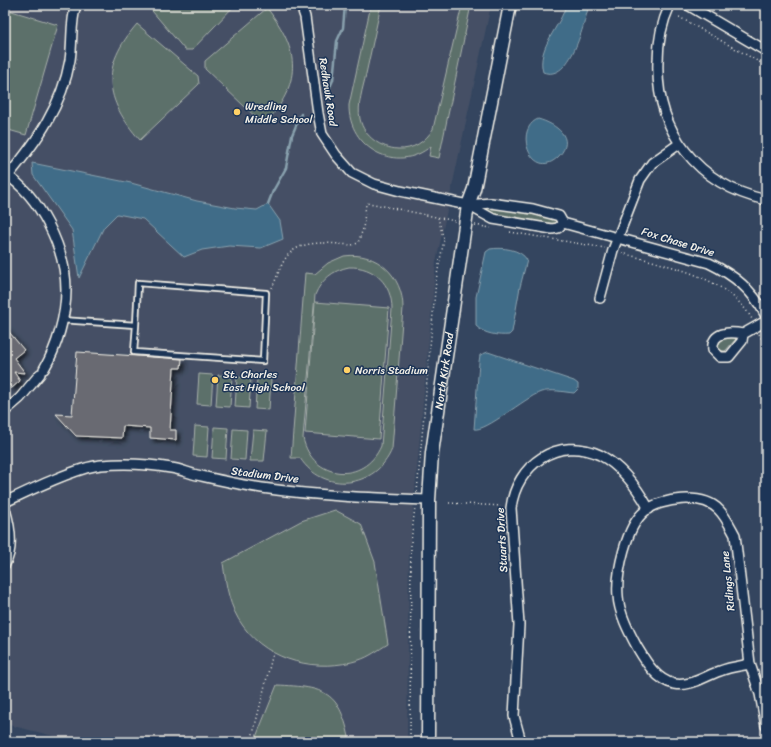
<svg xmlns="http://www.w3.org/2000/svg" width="771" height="747" viewBox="0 0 771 747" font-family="Sriracha,sans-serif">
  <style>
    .built { fill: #445065 }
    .green { fill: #5c6f6b; stroke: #a8b0aa; fill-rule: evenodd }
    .water { fill: #416c88; stroke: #89a1ae }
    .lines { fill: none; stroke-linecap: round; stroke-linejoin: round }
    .stream { stroke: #89a1ae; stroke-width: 2.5 }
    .building { fill: #696a72; stroke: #f4f1e8; filter: url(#shadow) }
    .lane-casing { stroke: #f4f1e8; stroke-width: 8 }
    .street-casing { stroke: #f4f1e8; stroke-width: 12 }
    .secondary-casing { stroke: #f4f1e8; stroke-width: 15 }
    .path { stroke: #f4f1e8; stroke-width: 1.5; stroke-dasharray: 1 3; stroke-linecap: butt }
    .lane { stroke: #1d3557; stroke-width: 4.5 }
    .street { stroke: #1d3557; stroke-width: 9 }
    .secondary { stroke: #1d3557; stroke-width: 12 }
    .poi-dot { fill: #ffd166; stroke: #1d3557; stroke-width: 1.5 }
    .labels { text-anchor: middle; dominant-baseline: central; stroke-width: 3; stroke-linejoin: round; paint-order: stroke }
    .street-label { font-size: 11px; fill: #f4f1e8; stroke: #1d3557 }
    .poi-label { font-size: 11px; fill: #f4f1e8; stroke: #1d3557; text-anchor: start }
  </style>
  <defs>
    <filter id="shadow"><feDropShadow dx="3.5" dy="3.5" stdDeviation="2" flood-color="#0009"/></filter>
  </defs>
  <rect width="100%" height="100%" fill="#34455f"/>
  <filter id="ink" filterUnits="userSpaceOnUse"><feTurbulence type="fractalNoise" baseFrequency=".025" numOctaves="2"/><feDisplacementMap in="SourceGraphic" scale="8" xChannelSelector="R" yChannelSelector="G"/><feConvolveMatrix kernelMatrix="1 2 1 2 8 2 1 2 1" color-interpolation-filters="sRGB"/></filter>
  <g filter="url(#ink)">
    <path class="built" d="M5 5H491L436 262 409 556 407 742H78L5 724Z"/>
    <g class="green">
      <path d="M147 5H235L192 50H185Z"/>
      <path d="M371 5H381C376 28 371 51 366 74 363 88 357 105 360 119 364 137 381 148 398 149 413 150 426 141 433 129L462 5H471L439 158 429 156 431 146C397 175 348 148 349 105Z"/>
      <path d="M267 8C301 52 302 83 264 125L205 69V61Z"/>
      <path d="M5 9 58 25 26 135 5 129Z"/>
      <path d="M137 24 198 76 199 84 140 140C104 99 100 67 137 24Z"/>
      <path d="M488 206 550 217 555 219 556 223 547 224 490 214 487 212Z"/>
      <path d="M344 256C377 251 403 276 403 308L392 449C376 489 323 494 300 458H291L305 273 315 274 328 263ZM349 267C374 266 392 284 392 309L381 446C364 485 312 480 303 438L315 295C321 280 333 270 349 267Z"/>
      <path d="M315 302 389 308 379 439 305 433Z"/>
      <path d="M735 337 736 339 725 351 719 350 717 345C720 338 728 338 735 337Z"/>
      <path d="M199 374 213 375 211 405 197 404Z"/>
      <path d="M218 375 232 376 230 407 216 406Z"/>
      <path d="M237 377 251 378 249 408 235 407Z"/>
      <path d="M257 378 271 379 269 410 255 409Z"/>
      <path d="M195 426 209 427 207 457 193 456Z"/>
      <path d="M214 427 228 428 226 459 212 458Z"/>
      <path d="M233 429 247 430 245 460 231 459Z"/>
      <path d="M253 430 267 431 264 461H250Z"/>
      <path d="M335 510 361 524 375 562 388 644C378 650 369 657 359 660 318 673 269 662 243 626 229 607 226 585 223 563L301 521Z"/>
      <path d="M277 685C325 687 340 691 350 742H254Z"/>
    </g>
    <g class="water">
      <path d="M566 5H589C584 23 571 83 543 72 536 48 561 26 566 5Z"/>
      <path d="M538 119C556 124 576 138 559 156 533 183 512 130 538 119Z"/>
      <path d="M32 163 131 183 197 201 235 208 257 210 268 204 280 221 283 239 261 248 229 246 202 250 184 257 143 219 117 214 104 227 79 278 72 230 33 175Z"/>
      <path d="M490 249C502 247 521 249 527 260L520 287 512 332 509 335C498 336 484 334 476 326V297L486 252Z"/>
      <path d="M488 352 574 381 578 384V389L574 393C564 392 551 389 541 392 524 398 486 432 474 429L479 362 480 355Z"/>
    </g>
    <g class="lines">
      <g class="stream">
        <path d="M330 87 333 80 337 41 343 28 345 5"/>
        <path d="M268 204 273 191 286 168 292 135 301 114"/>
      </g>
    </g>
    <g class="building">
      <path d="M5 327 24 350 14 358 25 373 14 372 20 381 12 388 5 380Z"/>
      <path d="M77 352 182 359 181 368H174L170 430H176V440L150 438V428L123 426 122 438 76 436 56 414 72 415Z"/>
    </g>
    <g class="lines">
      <defs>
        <path id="lane" d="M61 320 136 325 134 352 263 361 266 293 138 283 136 325"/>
        <g id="street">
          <path d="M301 5 305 17 318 113 322 134 336 155 352 173 374 184 400 191 468 205 491 203 533 209 559 216 563 223 709 263C734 275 753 290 766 316"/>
          <path d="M670 5C662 22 658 42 658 61 655 131 698 185 766 200"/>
          <path d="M688 5 766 51"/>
          <path d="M5 174C40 196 66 249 66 290 66 316 57 347 44 369"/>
          <path d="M8 176C37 141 62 106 70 60 73 41 70 23 76 5"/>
          <path d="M468 205 493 219 552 229 558 228 563 223"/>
          <path d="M600 298 613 250 640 180 652 163 679 144"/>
          <path d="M743 334 742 341 729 357H720L713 350C711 332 729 331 743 334L766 321"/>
          <path d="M5 411 20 398 40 374"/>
          <path d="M5 502C28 491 77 467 101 465 124 463 148 464 171 468 180 469 188 473 197 475 219 480 240 485 262 488 317 496 374 498 429 500"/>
          <path d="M5 509C10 526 14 548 5 564"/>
          <path d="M750 664C740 666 730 667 720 671 705 676 691 687 674 684 656 680 646 662 637 647 629 632 619 613 618 596 616 574 626 526 645 511 661 498 703 493 719 510 726 517 730 526 735 535L750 664 760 694 766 726"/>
          <path d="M521 742 514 716 519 625 511 508C516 465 558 435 600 455 621 466 638 489 649 509"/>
        </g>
        <g id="secondary">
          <path id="s1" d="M428 742 429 500 432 453 468 205 474 189 510 5"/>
        </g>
      </defs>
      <use href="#lane" class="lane-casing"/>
      <use href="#street" class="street-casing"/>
      <use href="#secondary" class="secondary-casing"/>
      <g class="path">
        <path d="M679 17 761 63 766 70"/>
        <path d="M475 225 491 228"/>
        <path d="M510 232 605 248"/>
        <path d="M622 253C667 266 726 275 752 319"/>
        <path d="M272 288C277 278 281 262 289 254 305 238 333 244 352 245L358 243 363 229 366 204 369 203 455 221"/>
        <path d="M759 334 766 346"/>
        <path d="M417 492 436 280 444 240 438 218"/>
        <path d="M449 503 501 506"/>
        <path d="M251 742 273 653"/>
        <path d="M410 742 411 542 415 507"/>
      </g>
      <use href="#lane" class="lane"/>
      <use href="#street" class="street"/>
      <use href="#secondary" class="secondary"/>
    </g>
  </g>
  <g class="poi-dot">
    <circle cx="237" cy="112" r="4"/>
    <circle cx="347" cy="370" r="4"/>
    <circle cx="215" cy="380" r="4"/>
  </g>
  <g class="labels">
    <g class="street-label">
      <text transform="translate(328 92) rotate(81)">Redhawk Road</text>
      <text transform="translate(678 242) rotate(17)">Fox Chase Drive</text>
      <text stroke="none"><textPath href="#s1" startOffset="372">North Kirk Road</textPath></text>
      <text transform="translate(265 475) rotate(7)">Stadium Drive</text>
      <text transform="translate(502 540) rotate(-93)">Stuarts Drive</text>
      <text transform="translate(728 581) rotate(-96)">Ridings Lane</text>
    </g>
    <g class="poi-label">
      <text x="245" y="106">Wredling<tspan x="245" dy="13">Middle School</tspan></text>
      <text x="355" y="370">Norris Stadium</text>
      <text x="223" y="374">St. Charles<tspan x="223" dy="13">East High School</tspan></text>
    </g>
  </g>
  <rect width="771" height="747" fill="none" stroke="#1d3557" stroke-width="20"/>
  <rect x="10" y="10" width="751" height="727" fill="none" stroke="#f4f1e8" stroke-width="1.5" filter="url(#ink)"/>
</svg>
